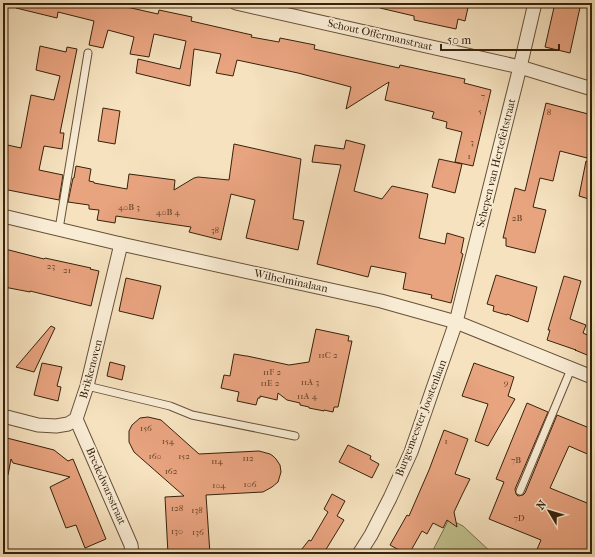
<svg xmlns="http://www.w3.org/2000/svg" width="595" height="557" viewBox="0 0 595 557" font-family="'IM FELL French Canon',serif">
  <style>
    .green { fill: #c1c28f; stroke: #7c724d }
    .building { fill: #e8a37f; stroke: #37220b }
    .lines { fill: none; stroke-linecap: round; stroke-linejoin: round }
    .service-casing { stroke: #675238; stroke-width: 9 }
    .minor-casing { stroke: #675238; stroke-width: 15 }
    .service { stroke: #f9ecd5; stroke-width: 7 }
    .minor { stroke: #f9ecd5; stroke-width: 13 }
    .labels { text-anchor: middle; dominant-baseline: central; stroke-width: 4; stroke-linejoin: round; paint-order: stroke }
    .number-label { font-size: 9px; fill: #634228 }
    .street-label { font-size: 11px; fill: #37220b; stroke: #f9ecd5 }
  </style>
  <rect width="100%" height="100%" fill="#f6e2bf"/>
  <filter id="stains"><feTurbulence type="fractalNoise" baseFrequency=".005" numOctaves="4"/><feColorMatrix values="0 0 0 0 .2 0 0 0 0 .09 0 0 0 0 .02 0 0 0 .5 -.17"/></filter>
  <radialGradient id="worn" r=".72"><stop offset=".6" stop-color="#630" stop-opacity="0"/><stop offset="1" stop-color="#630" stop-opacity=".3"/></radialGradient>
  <path class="green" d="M449 519 463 526 493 554H431Z"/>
  <g class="building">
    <path d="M17 3H109L158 14 159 10 192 17 191 21 252 35 251 37 279 42 280 38 315 45 314 49 399 68 400 65 465 79 464 83 491 90 473 166 455 162 462 132 446 128 447 122 432 118 434 112 385 100 389 82 346 109 351 87 298 73 237 60 233 76 216 73 221 54 194 49 190 86 136 73 138 59 180 69 186 41 154 34 149 57 130 54 134 37 108 30 103 48 89 45 94 21 58 12 57 18 16 8Z"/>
    <path d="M380 3H425L440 6V3H469L465 21 458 19 456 29 414 20V16L380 8Z"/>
    <path d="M555 3H581L570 53 545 47Z"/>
    <path d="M40 46 66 52 67 47 77 49 60 133H64L62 149 44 146 39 170 63 175 59 200 3 189V144L21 148 31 95 54 100 60 76 36 70Z"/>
    <path d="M546 103 592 115V139L587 158 560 151 553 181 540 178 533 207 546 210 535 253 506 246V238H503L515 188 525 191Z"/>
    <path d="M103 108 120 111 115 144 98 141Z"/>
    <path d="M346 140 365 145 354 191 382 199 392 186 428 194 419 238 445 244 447 233 464 238 461 253 463 254 451 303 431 298 432 295 403 289 406 273 371 266 368 277 317 264 341 165 312 162 315 145 344 149Z"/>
    <path d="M234 144 301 159 293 219 304 221 298 250 246 238 255 200 231 194 221 240 189 232 191 227 116 216 115 223 97 220 99 210 89 209V205L68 202 73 178H74L76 166 91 169 89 181 94 182V183L127 189 129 174 175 180 174 190 194 178 198 177 229 180Z"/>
    <path d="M439 159 462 164 455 193 432 187Z"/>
    <path d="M586 161 592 162V200L579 196Z"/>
    <path d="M5 249 44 259 45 258 91 268 90 269 99 271 91 306 30 291V292L4 287 7 271 3 270V258Z"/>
    <path d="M496 275 537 287 528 322 507 314V315L493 311 494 306 487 304Z"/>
    <path d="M564 276 581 281 570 319 586 325 583 333 592 337V357L575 350H576L547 340 550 330H548Z"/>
    <path d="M126 278 161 286 153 319 119 311Z"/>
    <path d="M51 326 55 328 34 372 16 367Z"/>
    <path d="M316 329 349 336 348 341H352L338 407H334L333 412 324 410V411L309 408V407L300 405V403L287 400 278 393 277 400 260 396V398H258L256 405 237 401 239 392 221 388 224 375 230 376 234 354 246 356H247L289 365 309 362Z"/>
    <path d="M110 362 125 366 122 380 107 376Z"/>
    <path d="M42 363 62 367 57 386 61 387 58 401 34 395Z"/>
    <path d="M474 363 514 377 508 396 515 399 488 446 475 441 488 404 462 396Z"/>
    <path d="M527 403 548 412 515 489 516 494 518 496 523 495 525 493 557 415 592 429V456L569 446 550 488 592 505V554H535L541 540 489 519 504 482 496 479Z"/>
    <path d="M148 417 161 420 199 454 259 451 270 454 273 456 276 459 280 465 281 472 278 482 272 487 263 492 206 495 210 554H168L165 497 184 496 134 452 129 442V431L132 425 140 418Z"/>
    <path d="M444 430 468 439 455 474 470 479 462 495 454 512 457 527 447 520 443 528 433 523 427 534 422 531 409 554H406L390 545 407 515 409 516 429 470Z"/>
    <path d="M3 437 54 450 68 461 73 459 106 539 85 548 76 525 66 528 50 487 70 477 13 463 11 459 8 475 3 474Z"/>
    <path d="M348 445 371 456 370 459 379 464 372 478 339 462Z"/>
    <path d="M332 494 345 501 337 516 344 520 325 551 330 554H298L309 540 311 541 328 512 324 509Z"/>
  </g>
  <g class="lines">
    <defs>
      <g id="service">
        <path d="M59 229 88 53"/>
        <path d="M87 386 170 406 192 415 295 436"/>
        <path d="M520 491 571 369"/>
      </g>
      <g id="minor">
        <path d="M236 3 520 67 592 89"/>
        <path d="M3 216 121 244 381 301 456 322 592 377"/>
        <path d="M3 416 38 425 56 426 68 424 76 419 87 386 121 244"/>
        <path d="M76 419 131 545 132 554"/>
        <path d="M359 554 371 535 390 498 411 452 456 322 520 67 535 3"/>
      </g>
    </defs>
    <use href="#service" class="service-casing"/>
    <use href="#minor" class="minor-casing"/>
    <use href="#service" class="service"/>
    <use href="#minor" class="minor"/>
  </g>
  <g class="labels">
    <g class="number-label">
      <text x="483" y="96">7</text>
      <text x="480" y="111">5</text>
      <text x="549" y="112">8</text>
      <text x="472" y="142">3</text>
      <text x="469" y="156">1</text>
      <text x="129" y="207">40B-3</text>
      <text x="168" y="212">40B-4</text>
      <text x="517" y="218">2B</text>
      <text x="215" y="230">38</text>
      <text x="51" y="266">23</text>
      <text x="67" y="270">21</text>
      <text x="328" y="355">11C-2</text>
      <text x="272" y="372">11F-2</text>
      <text x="310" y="382">11A-3</text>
      <text x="506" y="382">9</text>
      <text x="270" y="383">11E-2</text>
      <text x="307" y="396">11A-4</text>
      <text x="146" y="428">156</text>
      <text x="168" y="441">154</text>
      <text x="446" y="441">1</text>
      <text x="155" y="456">160</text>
      <text x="184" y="456">152</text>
      <text x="248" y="458">112</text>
      <text x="516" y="460">7B</text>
      <text x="217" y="461">114</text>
      <text x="171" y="471">162</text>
      <text x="250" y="484">106</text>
      <text x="219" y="485">104</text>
      <text x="177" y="508">128</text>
      <text x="197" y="510">138</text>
      <text x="519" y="518">7D</text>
      <text x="177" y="531">130</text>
      <text x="198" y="532">136</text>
    </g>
    <g class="street-label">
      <text transform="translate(380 35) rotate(13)">Schout Offermanstraat</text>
      <text transform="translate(496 163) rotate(-76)">Schepen van Hertefeltstraat</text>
      <text transform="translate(291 281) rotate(12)">Wilhelminalaan</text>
      <text transform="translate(91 369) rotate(-75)">Brikkenoven</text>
      <text transform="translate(421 418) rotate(-69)">Burgemeester Joostenlaan</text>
      <text transform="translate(106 486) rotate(66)">Brededwarsstraat</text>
    </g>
  </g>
  <rect width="595" height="557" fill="none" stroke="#f6e2bf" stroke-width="16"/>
  <rect x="4" y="4" width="587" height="549" fill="none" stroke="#37220b" stroke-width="2"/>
  <rect x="8" y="8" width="579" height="541" fill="none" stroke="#37220b"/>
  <g transform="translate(549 511) rotate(308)" stroke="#f9ecd5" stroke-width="3" paint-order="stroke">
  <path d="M0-3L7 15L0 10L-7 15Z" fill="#37220b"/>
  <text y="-6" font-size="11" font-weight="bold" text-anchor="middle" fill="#37220b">N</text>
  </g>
  <path d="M441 44v6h118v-6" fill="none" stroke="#37220b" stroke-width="2"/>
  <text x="447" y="44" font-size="12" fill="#37220b" stroke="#f9ecd5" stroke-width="3" paint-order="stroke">50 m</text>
  <rect width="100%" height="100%" filter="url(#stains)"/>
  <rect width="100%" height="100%" fill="url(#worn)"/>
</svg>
